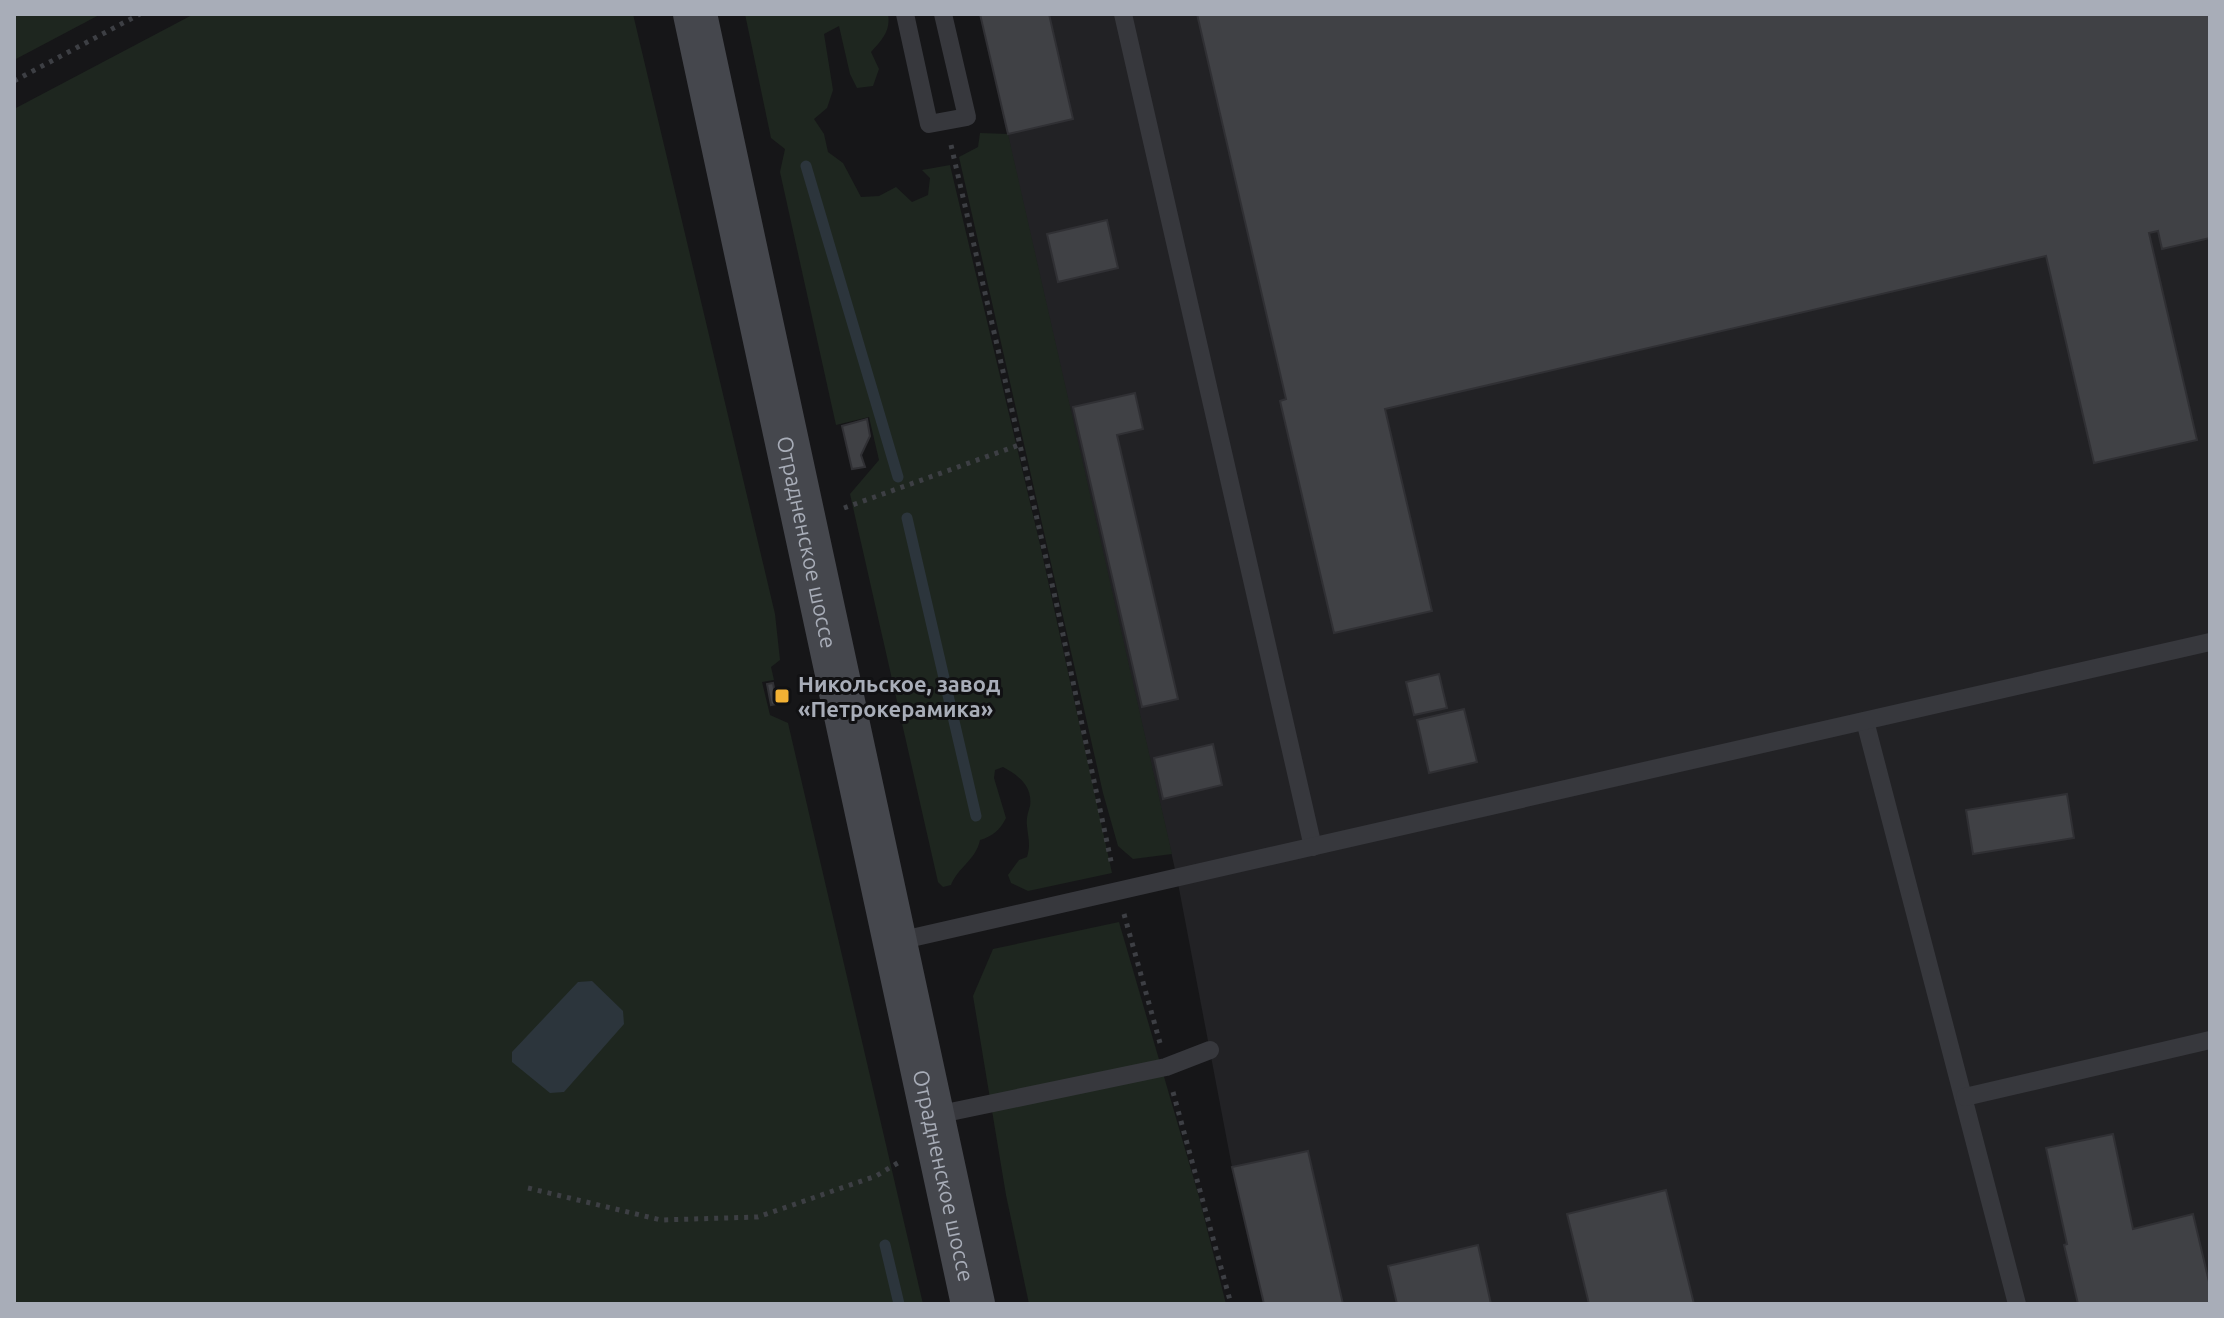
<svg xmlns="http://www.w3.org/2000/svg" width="2224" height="1318" viewBox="0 0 2224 1318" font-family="Ubuntu,sans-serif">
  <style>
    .built { fill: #222225 }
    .green { fill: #1e261f }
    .water { fill: #2c353c }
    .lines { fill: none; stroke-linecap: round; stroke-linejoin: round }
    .stream { stroke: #2c353c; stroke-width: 11 }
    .building { fill: #404145; stroke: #303034; stroke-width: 2 }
    .path { stroke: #3d3f44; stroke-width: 5; stroke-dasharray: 4 6; stroke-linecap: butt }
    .service { stroke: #37383d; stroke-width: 18 }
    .secondary { stroke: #45474d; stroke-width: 44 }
    .poi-dot { fill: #f2b134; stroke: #111113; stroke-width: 3 }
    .labels { text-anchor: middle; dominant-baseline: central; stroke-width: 6; stroke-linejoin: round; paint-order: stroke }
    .street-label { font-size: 22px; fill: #a8adb8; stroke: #111113 }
    .poi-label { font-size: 22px; font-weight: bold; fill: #a8adb8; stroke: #111113; text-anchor: start }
  </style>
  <rect width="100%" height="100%" fill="#161618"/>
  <path class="built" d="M980 14H2210V1304H1264L1232 1167 1177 878Z"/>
  <g class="green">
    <path d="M14 14H101L14 60Z"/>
    <path d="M194 14H633L775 614 780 660 771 667 774 680 762 682 770 715 788 723 923 1304H14V109Z"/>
    <path d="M745 14H888C891 31 882 40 871 52L879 69 873 86 857 88 850 74 839 26 824 34 833 90 827 108 814 119 824 134 828 152 843 163 861 197 879 196 896 187 912 202 928 195 930 178 922 170 950 165 1041 549 1112 873 1028 891 1011 883 1008 875 1019 860 1027 857C1031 844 1028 838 1027 826 1026 818 1028 813 1030 806 1033 786 1018 775 1003 767L995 770 994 778 1006 818C1000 830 993 836 980 840 976 860 958 867 951 885L943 887 938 882 850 494 879 460 869 417 836 425 780 172 785 149 771 138Z"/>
    <path d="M980 133 1008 134 1172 854 1133 859 1118 846 1103 793 959 157 978 147Z"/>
    <path d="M1119 922 1199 1197 1226 1304H1029L1006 1195 973 996 993 949Z"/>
  </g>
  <path class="water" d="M592 981 623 1011 624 1024 564 1092 550 1093 512 1062V1052L578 982Z"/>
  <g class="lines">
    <g class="stream">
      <path d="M806 166 898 477"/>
      <path d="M907 518 976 816"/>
      <path d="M885 1245 899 1304"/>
    </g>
  </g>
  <g class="building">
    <path d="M980 14H1049L1073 119 1008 134Z"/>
    <path d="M1197 14H2210V238L2162 249 2158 231 2149 233 2197 440 2094 463 2046 256 1385 409 1432 611 1334 633 1280 401 1286 399Z"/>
    <path d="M1107 220 1118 268 1058 282 1047 234Z"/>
    <path d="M1135 393 1143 429 1117 435 1178 699 1142 707 1073 407Z"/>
    <path d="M867 419 870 436 861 455 865 467 852 469 842 426Z"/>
    <path d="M1439 674 1447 708 1414 715 1406 682Z"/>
    <path d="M773 683 777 704 771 705 767 684Z"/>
    <path d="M1464 709 1477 762 1429 773 1417 720Z"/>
    <path d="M1213 744 1222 785 1163 799 1154 758Z"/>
    <path d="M2067 794 2074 838 1973 854 1966 810Z"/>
    <path d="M2113 1134 2133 1229 2193 1214 2210 1286V1304H2078L2064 1245 2067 1244 2046 1148Z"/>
    <path d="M1308 1151 1343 1304H1264L1232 1167Z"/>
    <path d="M1666 1190 1694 1304H1589L1567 1214Z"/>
    <path d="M1478 1245 1491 1304H1397L1388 1266Z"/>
  </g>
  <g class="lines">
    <g class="path">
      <path d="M14 81 140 14"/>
      <path d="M951 145 1057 606 1112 866"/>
      <path d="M844 508 1019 445"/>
      <path d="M1124 914 1160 1043"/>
      <path d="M1173 1092 1231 1304"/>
      <path d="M528 1188 661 1220 758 1217 876 1176 901 1161"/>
    </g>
    <g class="service">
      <path d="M905 14 929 124 967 117 943 14"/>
      <path d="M1123 14 1313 847"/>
      <path d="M1865 721 2017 1304"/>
      <path d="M894 942 2210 642"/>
      <path d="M1965 1097 2210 1040"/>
      <path d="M931 1116 1166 1067 1210 1050"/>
    </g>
    <path class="secondary" id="s1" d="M695 14C788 444 877 875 973 1304"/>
  </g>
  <rect class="poi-dot" x="774" y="688" width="16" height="16" rx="4"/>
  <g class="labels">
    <g class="street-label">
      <text stroke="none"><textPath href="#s1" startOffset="540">Отрадненское шоссе</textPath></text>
      <text stroke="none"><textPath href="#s1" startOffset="1188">Отрадненское шоссе</textPath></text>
    </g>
    <g class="poi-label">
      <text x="798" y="683">Никольское, завод<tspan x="798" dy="25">«Петрокерамика»</tspan></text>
    </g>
  </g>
  <rect width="2224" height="1318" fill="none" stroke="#a8adb8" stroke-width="32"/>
</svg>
